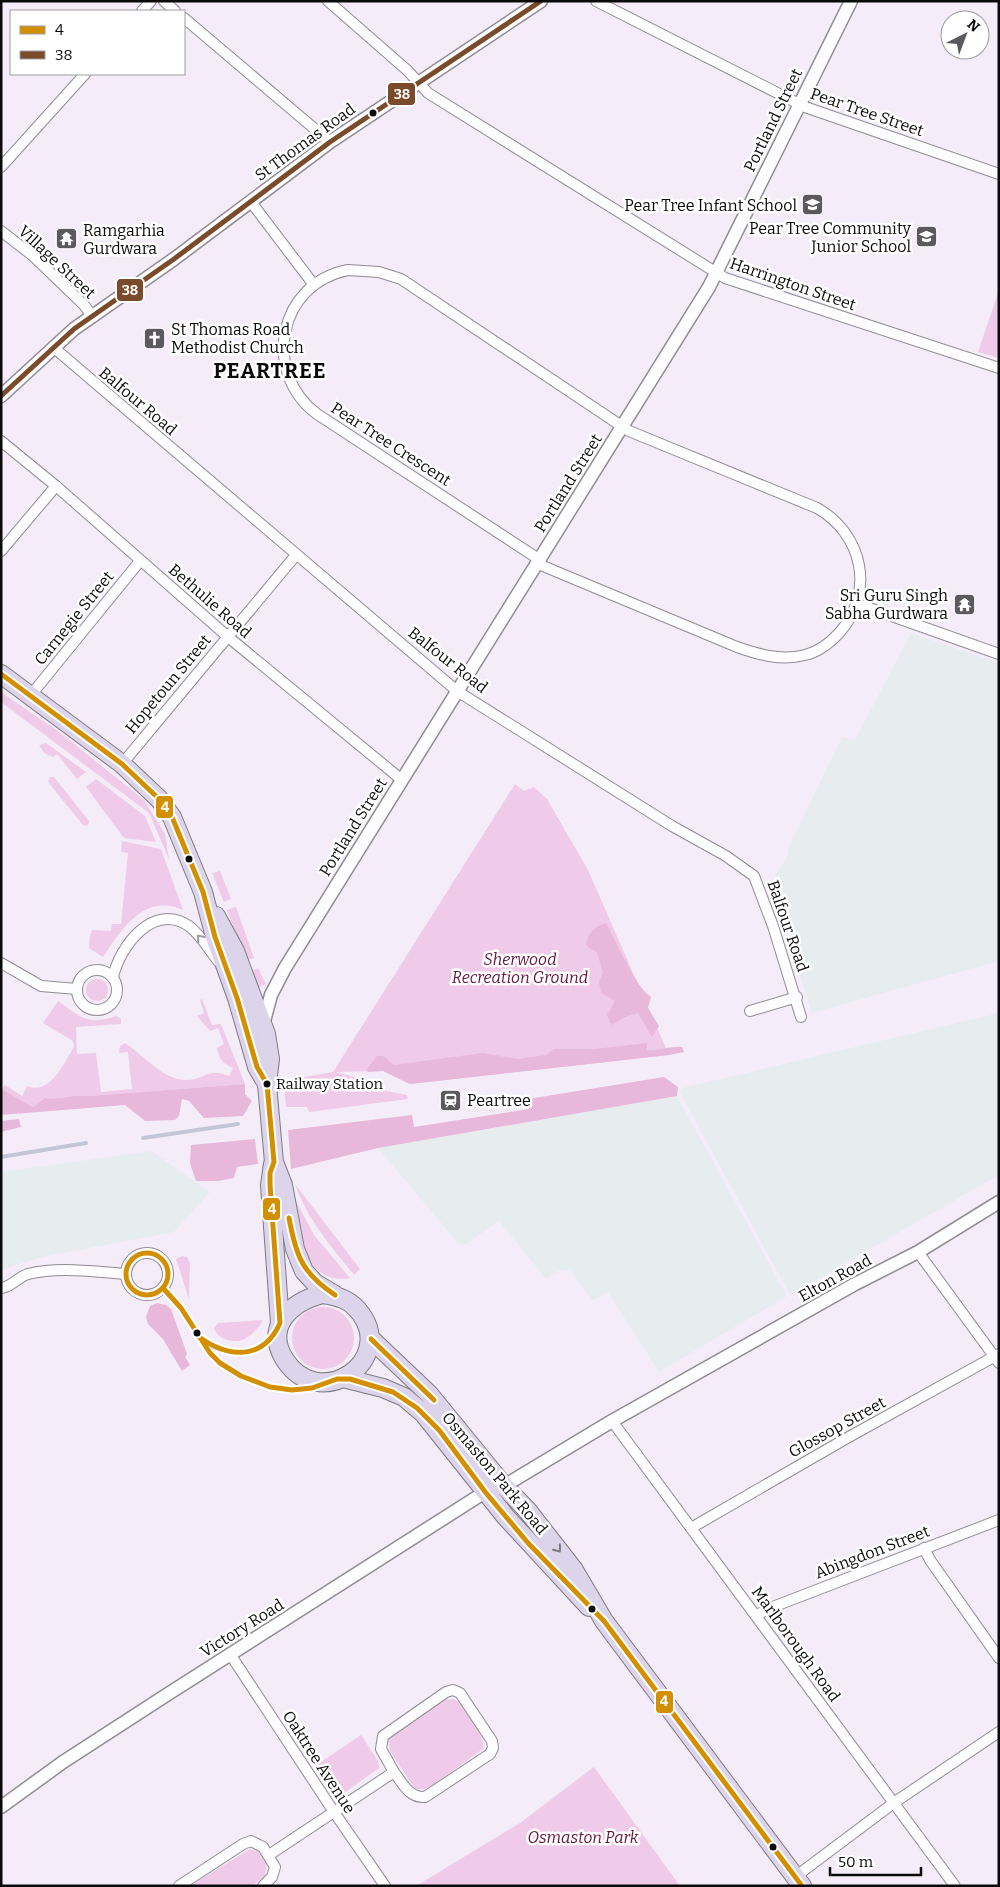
<svg xmlns="http://www.w3.org/2000/svg" width="1000" height="1887" viewBox="0 0 1000 1887" font-family="Bitter,serif">
  <style>
    .industrial { fill: #e7ecef }
    .green { fill: #f0cae9 }
    .forest { fill: #e8b8db }
    .lines { fill: none; stroke-linecap: round; stroke-linejoin: round }
    .minor-casing { stroke: #8f8c92; stroke-width: 12 }
    .tertiary-casing { stroke: #8f8c92; stroke-width: 15 }
    .trunk-casing { stroke: #7d7a7f; stroke-width: 20 }
    .minor { stroke: #fdfcfe; stroke-width: 10 }
    .tertiary { stroke: #fdfcfe; stroke-width: 12 }
    .trunk { stroke: #dcd4ea; stroke-width: 18 }
    .rail { stroke: #c2c6d7; stroke-width: 4 }
    .bus-1-casing { stroke: #fff; stroke-width: 9 }
    .bus-2-casing { stroke: #fff; stroke-width: 9 }
    .bus-1 { stroke: #d38f02; stroke-width: 5 }
    .bus-2 { stroke: #7a4b2a; stroke-width: 5 }
    .oneway { stroke: #9c9b9c }
    .oneway2 { stroke: #7e7985 }
    .bus-dot { fill: #0a0a0a; stroke: #fff; stroke-width: 2 }
    .labels { text-anchor: middle; dominant-baseline: central; stroke-width: 5; stroke-linejoin: round; paint-order: stroke }
    .bus-label { font-size: 15px; fill: #0a0a0a; stroke: #fff; text-anchor: start }
    .street-label { font-size: 16px; fill: #0a0a0a; stroke: #fff }
    .poi-label { font-size: 16px; fill: #0a0a0a; stroke: #fff; text-anchor: end }
    .park-label { font-size: 16px; font-style: italic; fill: #651739; stroke: #fff }
    .district-label { font-size: 21px; font-weight: bold; letter-spacing: 1px; fill: #0a0a0a; stroke: #fff }
    .line-badge { stroke: #fff; stroke-width: 2 }
    .badge-label { font-size: 14px; text-anchor: middle; font-weight: bold; fill: #fff }
  </style>
  <rect width="100%" height="100%" fill="#f4edf9"/>
  <g class="industrial">
    <path d="M911 633 999 663V961L812 1013 773 892 779 879 775 876 789 853 787 851 842 737 855 740Z"/>
    <path d="M999 1013V1175L790 1295 678 1089Z"/>
    <path d="M677 1096 787 1296 659 1372 608 1292 593 1301 571 1271 560 1270 546 1279 499 1221 465 1245 458 1243 378 1148Z"/>
    <path d="M151 1151 210 1192 174 1232 42 1257 1 1270V1172Z"/>
  </g>
  <g class="green">
    <path d="M999 290V358L978 352Z"/>
    <path d="M1 692 58 731 144 800 165 834 169 859 149 813 1 702Z"/>
    <path d="M46 743 86 772 77 779 57 754 53 757 44 753 39 745Z"/>
    <path d="M50 777H54L89 821 88 826 83 825 48 782Z"/>
    <path d="M96 779 145 816 156 842 124 838 86 787Z"/>
    <path d="M515 784 524 791 534 787 547 799 588 870 669 1055 410 1084 383 1071 336 1072 369 1081 366 1087 407 1095 408 1099 309 1112 307 1107H286L284 1085 306 1089 304 1077 333 1072Z"/>
    <path d="M122 841 161 849 183 910C144 893 122 929 103 957L89 948 90 936 92 930 111 931 112 924H121L128 853 121 852Z"/>
    <path d="M220 871 231 899 224 902 212 873Z"/>
    <path d="M236 907 254 958 246 961 227 910Z"/>
    <path d="M258 968 266 984 259 987 256 985 249 972Z"/>
    <circle cx="97" cy="990" r="11"/>
    <path d="M202 999 212 1025 221 1024 245 1084 89 1096C73 1094 59 1100 45 1098L33 1107 1 1089 5 1085 22 1096 27 1086C50 1096 64 1063 74 1047L73 1041 43 1023 58 1001C81 1017 87 1026 116 1016L121 1019V1024L76 1027 77 1054 96 1053 101 1092 132 1089 128 1052 119 1053 120 1046 125 1043C145 1056 163 1081 188 1080 206 1079 208 1067 229 1076L233 1068C222 1063 219 1059 217 1048L224 1044 218 1028 210 1031 197 1016 204 1013 200 1000Z"/>
    <path d="M295 1184 360 1269 354 1275C331 1246 307 1219 295 1184Z"/>
    <path d="M291 1192 314 1235 350 1278C302 1287 298 1224 291 1192Z"/>
    <path d="M182 1256 187 1257 190 1263 189 1299 176 1259Z"/>
    <circle cx="323" cy="1338" r="31"/>
    <path d="M263 1320C255 1334 242 1346 225 1339 219 1337 216 1333 214 1328L218 1323Z"/>
    <path d="M453 1699C465 1703 486 1737 483 1749L431 1786 424 1789H415L390 1751 388 1740 398 1730 445 1700Z"/>
    <path d="M361 1735 378 1761 379 1768 344 1793 334 1794 315 1766Z"/>
    <path d="M594 1767 680 1886H416L520 1823Z"/>
    <path d="M250 1849 258 1851 267 1862 265 1876 252 1886H190Z"/>
  </g>
  <g class="forest">
    <path d="M606 923C615 939 636 988 651 997L648 1008 659 1026 652 1037 638 1013 625 1017 611 1025 607 1015 615 1001 601 993 599 982 603 973 597 952 589 948 586 944C589 932 595 926 606 923Z"/>
    <path d="M647 1043V1050C660 1051 669 1046 682 1047L684 1052 669 1055 410 1084 383 1071 368 1072 367 1069 377 1056H383L394 1065 483 1053 518 1059 546 1055 554 1049H595Z"/>
    <path d="M664 1077 678 1087 677 1096 378 1148 291 1169 288 1130 412 1115 414 1127 529 1109 528 1099Z"/>
    <path d="M245 1084V1094L252 1101 243 1116 204 1118 189 1101 182 1099 179 1116 175 1120 145 1121 125 1105 1 1115V1089L33 1107 45 1098C59 1100 73 1094 89 1096Z"/>
    <path d="M19 1119 21 1127 1 1132V1121Z"/>
    <path d="M255 1139 258 1164 237 1167 234 1178 218 1181H196L190 1163 191 1145Z"/>
    <path d="M157 1303 166 1305 171 1309 187 1354 185 1357 190 1365 182 1371 163 1339 148 1324 146 1317 150 1306Z"/>
  </g>
  <g class="lines">
    <defs>
      <g id="minor">
        <path d="M164 1 175 11"/>
        <path d="M328 1 408 71 428 93 725 278 999 368"/>
        <path d="M596 1 805 107 999 174"/>
        <path d="M142 11 151 1"/>
        <path d="M184 18 330 142"/>
        <path d="M1 167 85 74"/>
        <path d="M251 202 314 285"/>
        <path d="M1 231 32 255 84 305 92 316"/>
        <path d="M348 270 379 272 401 279 629 431 817 508C863 534 875 592 840 632 831 642 818 652 805 655 781 661 760 655 737 647L543 566 534 556 317 414C262 373 277 284 348 270Z"/>
        <path d="M53 347 457 691 672 826 726 856 754 876 773 926 801 1017"/>
        <path d="M1 441 56 486 227 636 402 780"/>
        <path d="M1 551 56 486"/>
        <path d="M858 604 999 654"/>
        <path d="M31 695 140 561"/>
        <path d="M122 764 296 555"/>
        <path d="M1 963 41 986 77 989"/>
        <circle cx="97" cy="990" r="20"/>
        <path d="M113 977C120 946 153 902 189 926 201 935 209 950 218 961"/>
        <path d="M750 1011 797 997"/>
        <path d="M918 1252 999 1363"/>
        <circle cx="147" cy="1274" r="21"/>
        <path d="M1 1288C10 1288 18 1277 28 1274 60 1266 94 1272 126 1274"/>
        <path d="M612 1421 955 1886"/>
        <path d="M691 1528 847 1438 999 1354"/>
        <path d="M924 1548 930 1560 999 1658"/>
        <path d="M757 1615 770 1608 999 1520"/>
        <path d="M230 1654 334 1812 385 1886"/>
        <path d="M269 1855 394 1772 381 1749 383 1736 446 1692 453 1690 460 1693 492 1741 493 1748 490 1754 425 1797C409 1798 403 1784 394 1772"/>
        <path d="M795 1877 895 1802 999 1732"/>
        <path d="M179 1886 243 1844 251 1841 263 1847 275 1867 272 1877 263 1886"/>
      </g>
      <g id="tertiary">
        <path d="M1 396 74 329 174 259 330 142 541 1"/>
        <path d="M263 1025 271 995 285 968 709 287 851 1"/>
        <path d="M1 1807 63 1762 168 1694 485 1492 504 1486 612 1421 855 1284 918 1252 999 1202"/>
      </g>
      <g id="trunk">
        <path d="M1 674 122 764 159 799 172 817 203 892 215 937 237 998 257 1067 267 1084"/>
        <path d="M216 916 235 951 266 1034 270 1059 267 1084 274 1162 283 1185 295 1249 304 1271 315 1283 335 1295"/>
        <path d="M273 1164 270 1185 280 1323"/>
        <path d="M322 1294C339 1296 351 1300 361 1314 395 1361 320 1413 285 1360 263 1326 292 1302 322 1294Z"/>
        <path d="M371 1339 429 1394 504 1486 528 1511 574 1570 604 1621 802 1886"/>
        <path d="M343 1378 383 1388 404 1397 423 1413 505 1516 589 1607"/>
      </g>
    </defs>
    <use href="#minor" class="minor-casing"/>
    <use href="#tertiary" class="tertiary-casing"/>
    <use href="#trunk" class="trunk-casing"/>
    <use href="#minor" class="minor"/>
    <use href="#tertiary" class="tertiary"/>
    <use href="#trunk" class="trunk"/>
    <g class="rail">
      <path d="M143 1138 238 1124"/>
      <path d="M1 1157 86 1143"/>
    </g>
    <defs>
      <g id="bus-1">
        <path d="M1 674 122 764 159 799 172 817 203 892 215 937 237 998 257 1067 267 1084 274 1162 270 1173V1185L280 1323C263 1361 228 1358 199 1337"/>
        <path d="M289 1218C296 1256 302 1273 335 1295"/>
        <circle cx="147" cy="1274" r="21"/>
        <path d="M163 1288 181 1308 210 1353 220 1363 241 1376 270 1387 292 1390 312 1388 337 1379H350L393 1392 417 1408 439 1430 486 1493 528 1543 604 1621 802 1886"/>
        <path d="M371 1339 434 1400"/>
      </g>
      <path id="bus-2" d="M1 396 74 329 174 259 330 142 541 1"/>
    </defs>
    <use href="#bus-1" class="bus-1-casing"/>
    <use href="#bus-2" class="bus-2-casing"/>
    <use href="#bus-1" class="bus-1"/>
    <use href="#bus-2" class="bus-2"/>
  </g>
  <defs><path id="oneway-chevron" d="M-2-3.5L2.5 0L-2 3.5" fill="none" stroke-width="1.6" stroke-linecap="round" stroke-linejoin="round" transform="scale(1.25)"/></defs>
  <use class="oneway" href="#oneway-chevron" transform="translate(200 938) rotate(-131)"/>
  <use class="oneway2" href="#oneway-chevron" transform="translate(558 1549) rotate(52)"/>
  <defs>
    <symbol id="school-square" viewBox="-11 -11 22 22"><rect x="-9" y="-9" width="18" height="18" rx="4" fill="#5c595e" stroke="#fff"/><path d="M0-5L7-2L0 1L-7-2ZM-4 1L0 2.5L4 1V4Q0 6-4 4Z" fill="#fff"/></symbol>
    <symbol id="temple-square" viewBox="-11 -11 22 22"><rect x="-9" y="-9" width="18" height="18" rx="4" fill="#5c595e" stroke="#fff"/><path d="M0-6L5-2H3V0L6.5 2.5H4V6H1.5V3h-3V6H-4V2.5H-6.5L-3 0V-2H-5Z" fill="#fff"/></symbol>
    <symbol id="church-square" viewBox="-11 -11 22 22"><rect x="-9" y="-9" width="18" height="18" rx="4" fill="#5c595e" stroke="#fff"/><path d="M-1.2-6h2.4v3.5h3.3v2.4h-3.3V6h-2.4V-.1h-3.3v-2.4h3.3Z" fill="#fff"/></symbol>
    <symbol id="station-square" viewBox="-11 -11 22 22"><rect x="-9" y="-9" width="18" height="18" rx="4" fill="#5c595e" stroke="#fff"/><path d="M-3-6H3Q5-6 5-4V2Q5 4 3 4L4.5 6H3L1.5 4h-3L-3 6H-4.5L-3 4Q-5 4-5 2V-4Q-5-6-3-6ZM-3.5-4v3h7v-3ZM-3.5 1v1.5H-2V1ZM2 1v1.5H3.5V1Z" fill="#fff"/></symbol>
  </defs>
  <g fill-rule="evenodd">
    <use href="#school-square" x="800" y="192" width="25" height="25"/>
    <use href="#school-square" x="914" y="224" width="25" height="25"/>
    <use href="#temple-square" x="54" y="226" width="25" height="25"/>
    <use href="#church-square" x="142" y="326" width="25" height="25"/>
    <use href="#temple-square" x="952" y="592" width="25" height="25"/>
    <use href="#station-square" x="438" y="1088" width="25" height="25"/>
  </g>
  <g class="bus-dot">
    <circle cx="373" cy="113" r="4.5"/>
    <circle cx="189" cy="859" r="4.5"/>
    <circle cx="267" cy="1084" r="4.5"/>
    <circle cx="197" cy="1333" r="4.5"/>
    <circle cx="592" cy="1609" r="4.5"/>
    <circle cx="773" cy="1847" r="4.5"/>
  </g>
  <g class="labels">
    <g class="bus-label">
      <text x="276" y="1084">Railway Station</text>
    </g>
    <g class="street-label">
      <text transform="translate(867 112) rotate(19)">Pear Tree Street</text>
      <text transform="translate(773 120) rotate(-64)">Portland Street</text>
      <text transform="translate(305 142) rotate(-36)">St Thomas Road</text>
      <text transform="translate(57 262) rotate(43)">Village Street</text>
      <text transform="translate(793 284) rotate(19)">Harrington Street</text>
      <text transform="translate(138 401) rotate(40)">Balfour Road</text>
      <text transform="translate(391 444) rotate(33)">Pear Tree Crescent</text>
      <text transform="translate(568 483) rotate(-58)">Portland Street</text>
      <text transform="translate(210 601) rotate(41)">Bethulie Road</text>
      <text transform="translate(74 618) rotate(-51)">Carnegie Street</text>
      <text transform="translate(448 660) rotate(38)">Balfour Road</text>
      <text transform="translate(168 684) rotate(-50)">Hopetoun Street</text>
      <text transform="translate(353 827) rotate(-58)">Portland Street</text>
      <text transform="translate(788 926) rotate(71)">Balfour Road</text>
      <text transform="translate(835 1278) rotate(-29)">Elton Road</text>
      <text transform="translate(837 1427) rotate(-29)">Glossop Street</text>
      <text transform="translate(495 1473) rotate(50)">Osmaston Park Road</text>
      <text transform="translate(872 1552) rotate(-21)">Abingdon Street</text>
      <text transform="translate(242 1628) rotate(-32)">Victory Road</text>
      <text transform="translate(796 1644) rotate(54)">Marlborough Road</text>
      <text transform="translate(319 1762) rotate(57)">Oaktree Avenue</text>
    </g>
    <g class="poi-label">
      <text x="797" y="205">Pear Tree Infant School</text>
      <text x="911" y="228">Pear Tree Community<tspan x="911" dy="18">Junior School</tspan></text>
      <text x="83" y="230" text-anchor="start">Ramgarhia<tspan x="83" dy="18">Gurdwara</tspan></text>
      <text x="171" y="329" text-anchor="start">St Thomas Road<tspan x="171" dy="18">Methodist Church</tspan></text>
      <text x="948" y="595">Sri Guru Singh<tspan x="948" dy="18">Sabha Gurdwara</tspan></text>
      <text x="467" y="1100" text-anchor="start">Peartree</text>
    </g>
    <g class="park-label">
      <text x="520" y="959">Sherwood<tspan x="520" dy="18">Recreation Ground</tspan></text>
      <text x="583" y="1837">Osmaston Park</text>
    </g>
    <g class="district-label">
      <text x="270" y="371">PEARTREE</text>
    </g>
  </g>
  <g class="line-badge">
    <rect x="387" y="82" width="29" height="24" rx="5" fill="#7a4b2a"/>
    <rect x="116" y="278" width="28" height="24" rx="5" fill="#7a4b2a"/>
    <rect x="155" y="795" width="19" height="24" rx="5" fill="#d38f02"/>
    <rect x="262" y="1197" width="19" height="24" rx="5" fill="#d38f02"/>
    <rect x="655" y="1690" width="19" height="24" rx="5" fill="#d38f02"/>
  </g>
  <g class="badge-label">
    <text x="402" y="99">38</text>
    <text x="130" y="295">38</text>
    <text x="165" y="812">4</text>
    <text x="272" y="1214">4</text>
    <text x="664" y="1706">4</text>
  </g>
  <rect width="1000" height="1887" fill="none" stroke="#0a0a0a" stroke-width="5"/>
  <rect x="10" y="10" width="175" height="65" fill="#ffffff" stroke="#9d9d9d"/>
  <rect x="20" y="26" width="25" height="8" fill="#d38f02" stroke="#9d9d9d"/>
  <text x="55" y="35" font-size="15" fill="#0a0a0a">4</text>
  <rect x="20" y="51" width="25" height="8" fill="#7a4b2a" stroke="#9d9d9d"/>
  <text x="55" y="60" font-size="15" fill="#0a0a0a">38</text>
  <g transform="translate(965 35) rotate(42)"><circle r="24" fill="#ffffff" stroke="#9d9d9d"/>
  <path d="M0-4L9 19L0 12L-9 19Z" fill="#5c595e"/>
  <text y="-8" font-size="14" font-weight="bold" text-anchor="middle" fill="#0a0a0a">N</text>
  </g>
  <path d="M830 1867v8h91v-8" fill="none" stroke="#0a0a0a" stroke-width="2.5"/>
  <text x="838" y="1867" font-size="15" fill="#0a0a0a" stroke="#ffffff" stroke-width="4" paint-order="stroke">50 m</text>
</svg>
